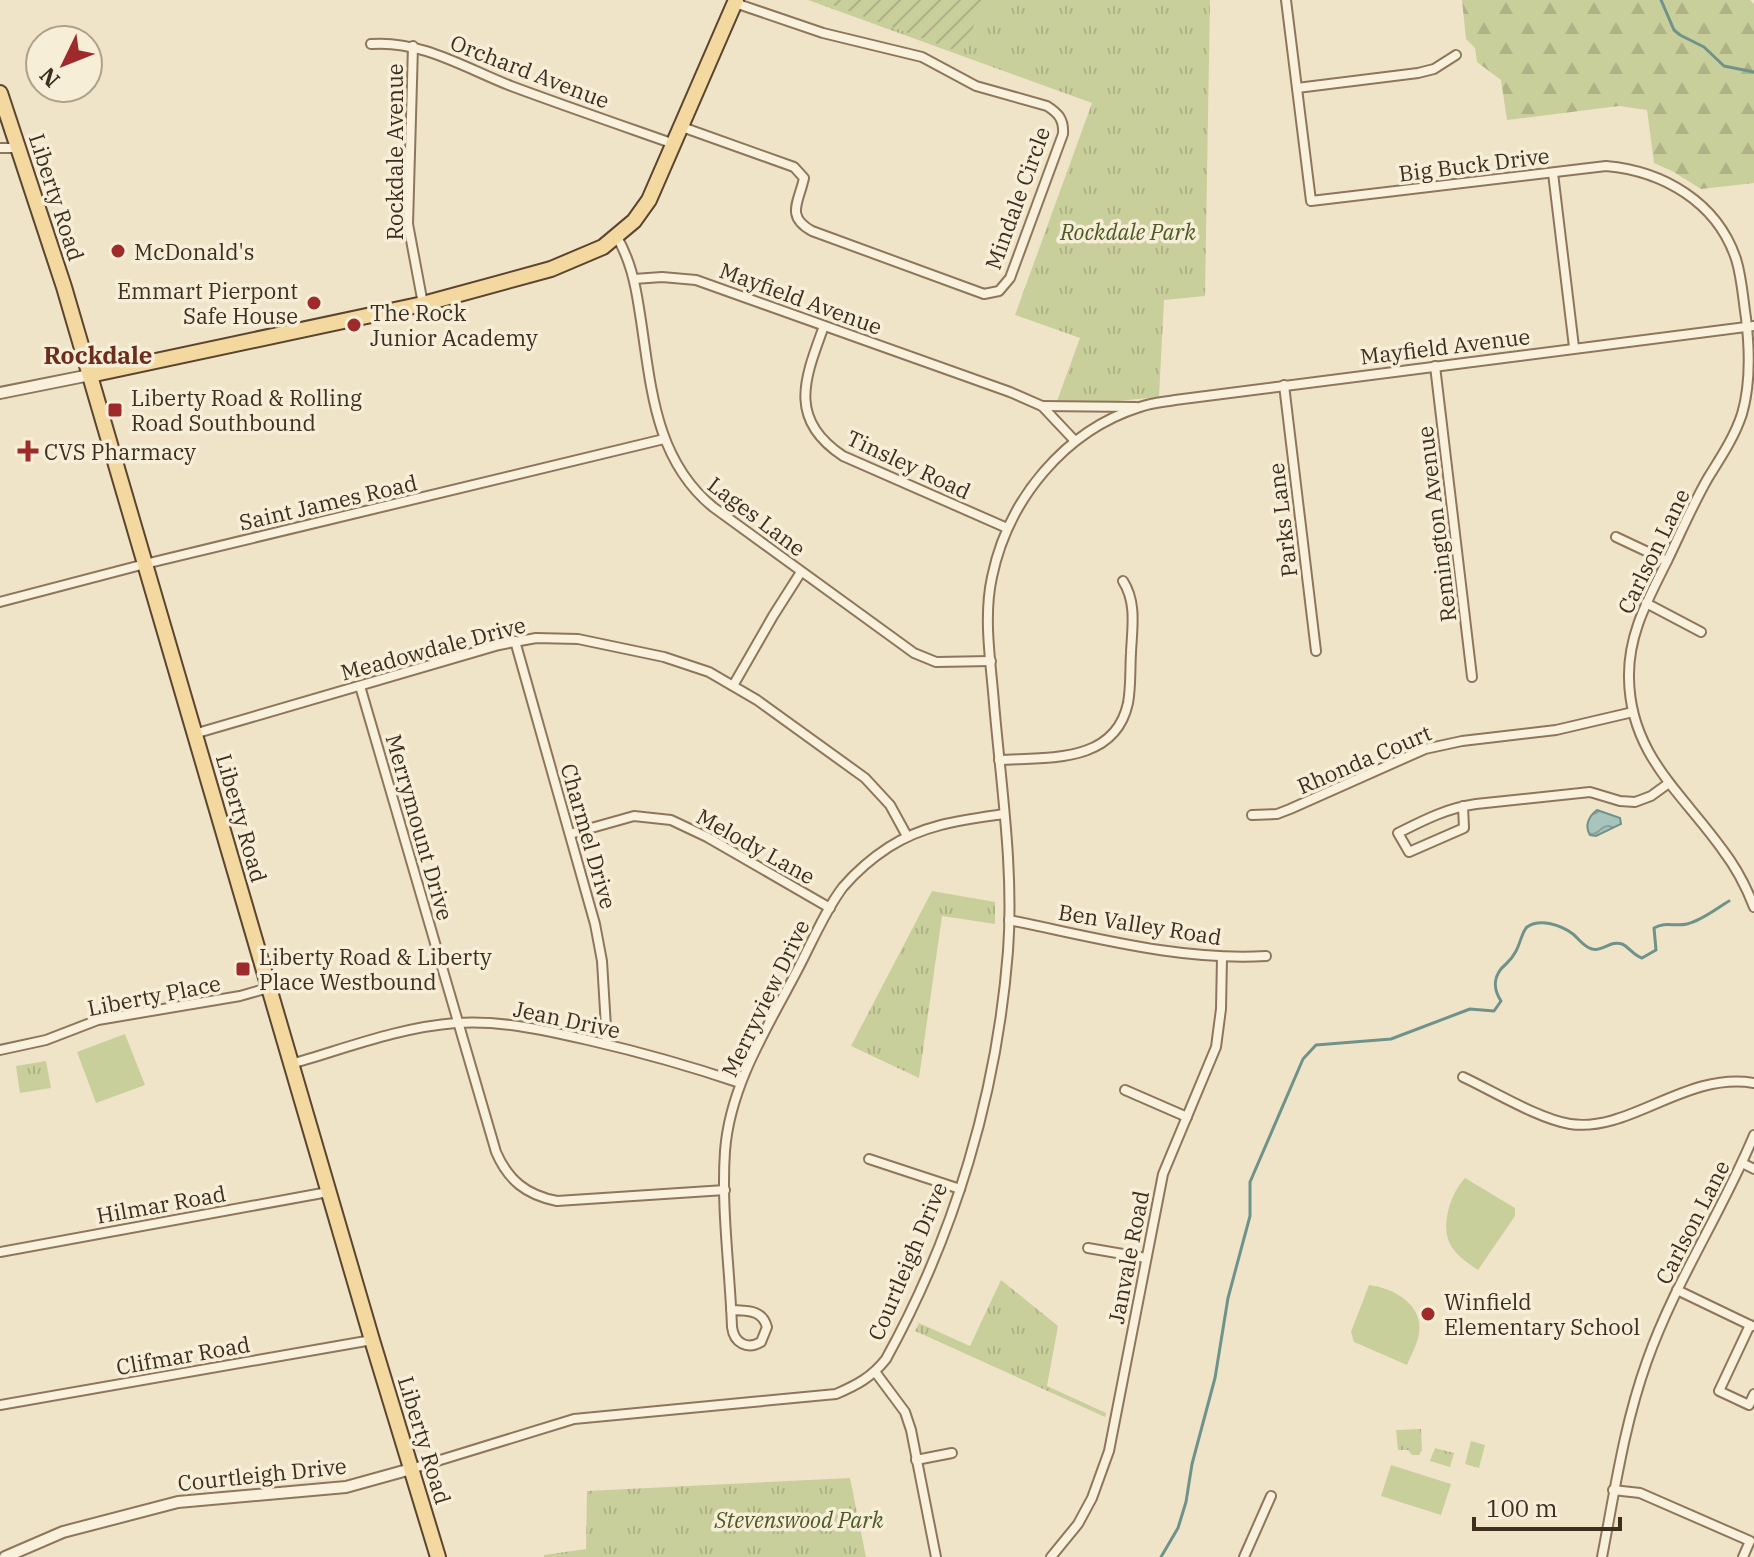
<svg xmlns="http://www.w3.org/2000/svg" width="1754" height="1557" viewBox="0 0 1754 1557" font-family="'IBM Plex Serif',serif">
  <style>
    .grass { fill: url(#grass-tufts) }
    .forest { fill: url(#forest-firs) }
    .garden { fill: url(#garden-furrows) }
    .pitch { fill: #c9cf9b }
    .water { fill: url(#water-waves); stroke: #6f938a; stroke-width: 2 }
    .lines { fill: none; stroke-linecap: round; stroke-linejoin: round }
    .stream { stroke: #6f938a; stroke-width: 3 }
    .minor-casing { stroke: #8d765c; stroke-width: 12 }
    .tertiary-casing { stroke: #8d765c; stroke-width: 14 }
    .primary-casing { stroke: #5b4430; stroke-width: 18 }
    .minor { stroke: #faf1dc; stroke-width: 8 }
    .tertiary { stroke: #faf1dc; stroke-width: 10 }
    .primary { stroke: #f3d9a0; stroke-width: 14 }
    .poi-dot { fill: #9e2a2b; stroke: #f7eed8; stroke-width: 3 }
    .labels { text-anchor: middle; dominant-baseline: central; stroke-width: 7; stroke-linejoin: round; paint-order: stroke }
    .street-label { font-size: 22px; fill: #3d2e20; stroke: #f7eed8 }
    .park-label { font-size: 22px; font-style: italic; fill: #4d5a26; stroke: #f7eed8 }
    .poi-label { font-size: 22px; fill: #3d2e20; stroke: #f7eed8; text-anchor: start }
    .neighbourhood-label { font-size: 24px; font-weight: bold; fill: #6b2e1e; stroke: #f7eed8 }
  </style>
  <defs>
    <pattern id="grass-tufts" width="24" height="20" patternUnits="userSpaceOnUse" patternTransform="scale(2)"><rect width="24" height="20" fill="#c9cf9b"/><path d="M3 7l-1-3M5 7V3M7 7l1-3M15 17l-1-3M17 17v-4M19 17l1-3" fill="none" stroke="#aeb285"/></pattern>
    <pattern id="forest-firs" width="22" height="20" patternUnits="userSpaceOnUse" patternTransform="scale(2)"><rect width="22" height="20" fill="#c9cf9b"/><path d="M5 1l3.5 6h-7zM16 11l3.5 6h-7z" fill="#aeb285"/></pattern>
    <pattern id="garden-furrows" width="10" height="10" patternUnits="userSpaceOnUse" patternTransform="scale(2)"><rect width="10" height="10" fill="#c9cf9b"/><path d="M-1 1l2-2M0 10L10 0M9 11l2-2" fill="none" stroke="#aeb285"/></pattern>
    <pattern id="water-waves" width="16" height="10" patternUnits="userSpaceOnUse" patternTransform="scale(2)"><rect width="16" height="10" fill="#a9c4bc"/><path d="M0 5q4-4 8 0t8 0" fill="none" stroke="#8ba098"/></pattern>
  </defs>
  <rect width="100%" height="100%" fill="#f0e4c8"/>
  <g class="grass">
    <path d="M808 0H1210L1205 296 1164 300 1159 397 1107 402 1057 401 1080 338 1015 315 1092 103Z"/>
    <path d="M932 891 995 902V924L942 916 919 1078 851 1046Z"/>
    <path d="M46 1061 51 1088 20 1093 16 1066Z"/>
    <path d="M1001 1280 1058 1326 1047 1386 1106 1413 1105 1417 915 1331 919 1323 970 1346Z"/>
    <path d="M1421 1429 1422 1450 1419 1455H1412L1408 1450H1398L1396 1430Z"/>
    <path d="M1471 1441 1485 1445 1479 1468 1465 1464Z"/>
    <path d="M1435 1448 1454 1453 1450 1467 1430 1461Z"/>
    <path d="M850 1478 866 1557H544V1555L586 1549 587 1491Z"/>
  </g>
  <path class="forest" d="M1462 0H1750L1754 4V183L1701 189 1672 171 1654 163 1647 110 1619 106 1507 120 1501 80 1477 62 1475 48 1466 39Z"/>
  <path class="garden" d="M819 0H985L962 53Z"/>
  <g class="pitch">
    <path d="M125 1034 145 1085 96 1103 77 1052Z"/>
    <path d="M1465 1178 1515 1208V1216L1478 1270C1467 1263 1456 1255 1450 1244 1440 1224 1451 1193 1465 1178Z"/>
    <path d="M1369 1285C1394 1288 1424 1305 1419 1334 1417 1345 1411 1355 1407 1365L1354 1342 1351 1332Z"/>
    <path d="M1391 1465 1451 1484 1441 1515 1381 1496Z"/>
  </g>
  <path class="water" d="M1597 810 1620 818 1621 824 1596 836 1590 835C1584 826 1589 816 1597 810Z"/>
  <g class="lines">
    <g class="stream">
      <path d="M1661 0 1674 30 1680 35 1704 47 1724 66 1754 72"/>
      <path d="M1161 1557 1178 1528 1186 1502 1192 1464 1215 1378 1228 1298 1250 1216V1182L1303 1059 1316 1045 1391 1039 1470 1009 1494 1011 1501 1001C1492 987 1494 974 1506 964 1521 951 1520 933 1527 927 1540 918 1561 925 1573 934 1579 939 1584 947 1592 949 1603 952 1610 940 1622 944 1629 947 1633 955 1642 958L1656 950 1654 928C1666 921 1674 927 1687 924 1701 921 1716 909 1729 901"/>
    </g>
    <defs>
      <g id="minor">
        <path d="M1286 0 1311 201 1606 166C1663 171 1717 202 1736 259 1742 278 1743 299 1746 318 1750 351 1751 383 1742 414 1734 438 1721 457 1708 478 1693 504 1681 532 1668 559 1649 598 1628 633 1629 678 1630 754 1681 792 1722 849 1735 866 1746 886 1754 907"/>
        <path d="M371 44C421 40 465 68 511 86 565 106 620 125 674 144"/>
        <path d="M413 46 408 224 423 304"/>
        <path d="M1297 88 1418 73 1434 69 1456 55"/>
        <path d="M682 127 794 167 804 178C799 202 785 216 812 231L984 294 999 291 1010 278 1063 134C1064 119 1058 113 1047 106L976 86 922 57 823 33 735 3"/>
        <path d="M0 148H19"/>
        <path d="M1553 173 1574 347"/>
        <path d="M617 237C630 260 635 282 639 308 651 380 652 457 713 507L914 653 936 662 991 661"/>
        <path d="M634 279 662 277 696 280 1010 392 1042 406 1075 441"/>
        <path d="M824 326C805 378 787 419 843 456L1007 528"/>
        <path d="M1435 366 1472 677"/>
        <path d="M1284 385 1316 651"/>
        <path d="M1042 406 1136 407"/>
        <path d="M1616 537 1667 561"/>
        <path d="M0 602 145 564 664 439"/>
        <path d="M1646 603 1701 632"/>
        <path d="M515 641 595 924 602 961 607 1044"/>
        <path d="M734 684 773 616 801 572"/>
        <path d="M360 686 496 1152C508 1180 526 1195 557 1201L725 1190"/>
        <path d="M194 734 499 645 536 638 578 639 664 657 709 672 757 700 865 778 890 805 907 836"/>
        <path d="M999 760C1048 757 1115 764 1128 703 1131 687 1130 669 1131 653 1132 628 1137 603 1123 581"/>
        <path d="M1463 806 1464 828 1409 852 1398 833C1424 820 1447 808 1476 804L1590 792 1620 801 1635 802 1651 796 1669 783"/>
        <path d="M1252 815 1277 814 1290 809 1425 749 1462 741 1556 730 1633 712"/>
        <path d="M570 834 634 816 671 820 707 837 830 908"/>
        <path d="M1009 920C1094 937 1179 961 1266 956"/>
        <path d="M0 1050 46 1040 98 1020 240 996 268 988"/>
        <path d="M291 1064C344 1049 400 1027 456 1023 501 1020 544 1030 588 1040 640 1052 690 1066 740 1083"/>
        <path d="M1463 1077C1493 1091 1539 1119 1570 1124 1630 1133 1686 1071 1754 1083"/>
        <path d="M1125 1090 1187 1117"/>
        <path d="M869 1159 960 1189"/>
        <path d="M1742 1163 1754 1169"/>
        <path d="M1088 1248 1146 1258"/>
        <path d="M0 1252 328 1192"/>
        <path d="M1677 1290 1752 1326"/>
        <path d="M731 1310C747 1311 762 1309 767 1327L761 1342C747 1350 734 1343 732 1327 730 1269 721 1209 725 1151 730 1084 769 1025 799 967 813 940 825 911 843 887 856 872 872 858 889 847 925 824 962 820 1004 814"/>
        <path d="M1750 1325 1719 1391 1749 1405 1754 1394"/>
        <path d="M876 1373 905 1412 911 1430 936 1557"/>
        <path d="M0 1405 372 1340"/>
        <path d="M916 1460 952 1453"/>
        <path d="M411 1469 574 1419 836 1394C857 1385 872 1377 886 1359 955 1234 997 1093 1008 951 1014 869 1001 785 994 703 991 663 983 618 992 577 1008 500 1064 431 1140 407 1151 403 1164 402 1175 400L1754 326"/>
        <path d="M1613 1490 1640 1493 1750 1541 1743 1557"/>
        <path d="M1051 1557 1078 1524 1092 1498 1109 1451 1163 1174 1216 1047 1221 1009 1222 957"/>
        <path d="M1244 1557 1271 1496"/>
        <path d="M1602 1557C1615 1490 1624 1425 1647 1361 1675 1282 1722 1212 1754 1135"/>
      </g>
      <g id="tertiary">
        <path d="M0 393 90 375"/>
        <path d="M5 1557 63 1532 178 1502 346 1487 411 1469"/>
      </g>
      <g id="primary">
        <path d="M0 93 64 287 372 1340 438 1557"/>
        <path d="M90 375 423 304 551 269 603 247 634 221 649 200 736 0"/>
      </g>
    </defs>
    <use href="#minor" class="minor-casing"/>
    <use href="#tertiary" class="tertiary-casing"/>
    <use href="#primary" class="primary-casing"/>
    <use href="#minor" class="minor"/>
    <use href="#tertiary" class="tertiary"/>
    <use href="#primary" class="primary"/>
  </g>
  <g class="poi-dot">
    <circle cx="118" cy="251" r="8"/>
    <circle cx="314" cy="303" r="8"/>
    <circle cx="354" cy="325" r="8"/>
    <rect x="107" y="402" width="16" height="16" rx="4"/>
    <path d="M24 439h8v8h8v8h-8v8h-8v-8h-8v-8h8z"/>
    <rect x="235" y="961" width="16" height="16" rx="4"/>
    <circle cx="1428" cy="1314" r="8"/>
  </g>
  <g class="labels">
    <g class="street-label">
      <text transform="translate(530 71) rotate(21)">Orchard Avenue</text>
      <text transform="translate(394 152) rotate(-90)">Rockdale Avenue</text>
      <text transform="translate(1474 164) rotate(-7)">Big Buck Drive</text>
      <text transform="translate(57 197) rotate(72)">Liberty Road</text>
      <text transform="translate(1017 198) rotate(-70)">Mindale Circle</text>
      <text transform="translate(801 298) rotate(20)">Mayfield Avenue</text>
      <text transform="translate(1445 346) rotate(-7)">Mayfield Avenue</text>
      <text transform="translate(909 464) rotate(25)">Tinsley Road</text>
      <text transform="translate(328 502) rotate(-13)">Saint James Road</text>
      <text transform="translate(757 516) rotate(37)">Lages Lane</text>
      <text transform="translate(1282 520) rotate(-97)">Parks Lane</text>
      <text transform="translate(1436 524) rotate(-97)">Remington Avenue</text>
      <text transform="translate(1653 551) rotate(-64)">Carlson Lane</text>
      <text transform="translate(433 648) rotate(-15)">Meadowdale Drive</text>
      <text transform="translate(1364 759) rotate(-23)">Rhonda Court</text>
      <text transform="translate(242 818) rotate(74)">Liberty Road</text>
      <text transform="translate(420 827) rotate(74)">Merrymount Drive</text>
      <text transform="translate(589 836) rotate(74)">Charmel Drive</text>
      <text transform="translate(756 846) rotate(29)">Melody Lane</text>
      <text transform="translate(1140 924) rotate(9)">Ben Valley Road</text>
      <text transform="translate(154 995) rotate(-11)">Liberty Place</text>
      <text transform="translate(765 998) rotate(-64)">Merryview Drive</text>
      <text transform="translate(567 1019) rotate(12)">Jean Drive</text>
      <text transform="translate(161 1204) rotate(-10)">Hilmar Road</text>
      <text transform="translate(1692 1222) rotate(-63)">Carlson Lane</text>
      <text transform="translate(1128 1257) rotate(-79)">Janvale Road</text>
      <text transform="translate(907 1261) rotate(-67)">Courtleigh Drive</text>
      <text transform="translate(183 1355) rotate(-10)">Clifmar Road</text>
      <text transform="translate(425 1440) rotate(73)">Liberty Road</text>
      <text transform="translate(262 1474) rotate(-6)">Courtleigh Drive</text>
    </g>
    <g class="park-label">
      <text x="1128" y="231">Rockdale Park</text>
      <text x="799" y="1519">Stevenswood Park</text>
    </g>
    <g class="poi-label">
      <text x="134" y="251">McDonald's</text>
      <text x="298" y="290" text-anchor="end">Emmart Pierpont<tspan x="298" dy="25">Safe House</tspan></text>
      <text x="370" y="312">The Rock<tspan x="370" dy="25">Junior Academy</tspan></text>
      <text x="131" y="397">Liberty Road &amp; Rolling<tspan x="131" dy="25">Road Southbound</tspan></text>
      <text x="44" y="451">CVS Pharmacy</text>
      <text x="259" y="956">Liberty Road &amp; Liberty<tspan x="259" dy="25">Place Westbound</tspan></text>
      <text x="1444" y="1301">Winfield<tspan x="1444" dy="25">Elementary School</tspan></text>
    </g>
    <g class="neighbourhood-label">
      <text x="98" y="355">Rockdale</text>
    </g>
  </g>
  <g transform="translate(64 64) rotate(227)"><circle r="38" fill="#f7eed8" stroke="#ada18e" stroke-width="2"/>
  <path d="M0-6L14 30L0 20L-14 30Z" fill="#9e2a2b"/>
  <text y="-12" font-size="22" font-weight="bold" text-anchor="middle" fill="#3d2e20">N</text>
  </g>
  <path d="M1474 1517v12h146v-12" fill="none" stroke="#3d2e20" stroke-width="4"/>
  <text x="1486" y="1517" font-size="24" fill="#3d2e20" stroke="#f7eed8" stroke-width="6" paint-order="stroke">100 m</text>
</svg>
